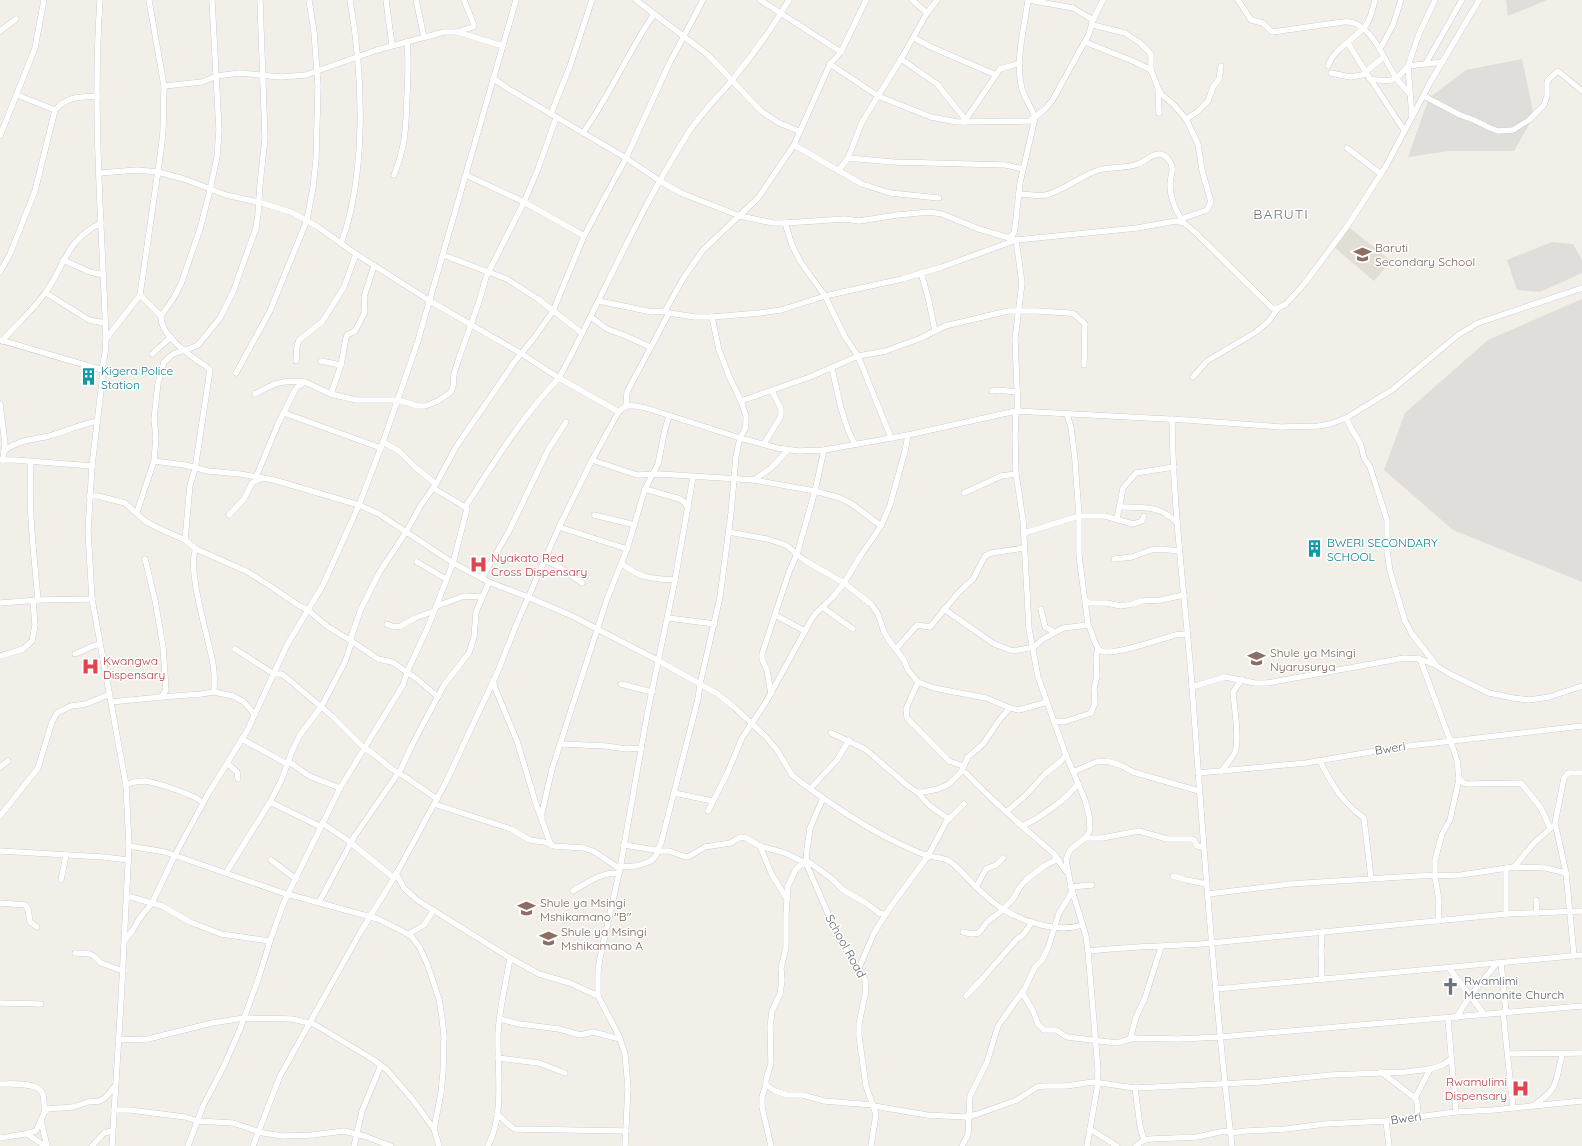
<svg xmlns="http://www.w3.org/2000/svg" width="1582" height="1146" viewBox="0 0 1582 1146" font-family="Quicksand,sans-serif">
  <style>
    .industrial { fill: #e0deda }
    .education { fill: #e1ded6 }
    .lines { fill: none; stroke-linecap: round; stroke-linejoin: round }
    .minor-casing { stroke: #b5b8bc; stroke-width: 6 }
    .minor { stroke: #fff; stroke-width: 5.5 }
    .labels { text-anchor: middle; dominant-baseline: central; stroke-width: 3; stroke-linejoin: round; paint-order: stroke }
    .education-label { font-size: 12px; fill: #785e54; stroke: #fff; text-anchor: start }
    .culture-label { font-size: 12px; fill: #0d838f; stroke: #fff; text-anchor: start }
    .health-label { font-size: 12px; fill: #be3a42; stroke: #fff; text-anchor: start }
    .street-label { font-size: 12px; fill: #5f6368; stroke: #fff }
    .worship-label { font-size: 12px; fill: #5b616d; stroke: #fff; text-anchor: start }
    .quarter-label { font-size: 14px; letter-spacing: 1px; fill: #70757a; stroke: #fff }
  </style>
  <rect width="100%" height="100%" fill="#f1efe8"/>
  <g class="industrial">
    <path d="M1506 0H1547L1508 16Z"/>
    <path d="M1522 59 1534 116 1514 151H1449L1408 157 1429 98 1466 70Z"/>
    <path d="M1552 242 1573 244 1582 260V273L1540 292 1517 290 1507 260Z"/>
    <path d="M1582 299V582L1453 530 1384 470 1405 413 1488 340Z"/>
  </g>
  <path class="education" d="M1350 228 1391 261 1374 281 1334 247Z"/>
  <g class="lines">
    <defs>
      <g id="minor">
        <path d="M100 0C92 113 102 226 106 339L105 353 102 370"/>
        <path d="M386 0 392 45"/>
        <path d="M416 0 424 37"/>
        <path d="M636 0 708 55 761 111 779 123 799 131"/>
        <path d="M760 0 841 52"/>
        <path d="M912 0 927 13"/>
        <path d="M1029 0 1073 8 1093 20"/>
        <path d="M1238 0 1251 20 1263 23 1272 32 1343 22C1370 18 1384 60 1396 78 1400 83 1405 89 1410 94"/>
        <path d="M1093 25 1125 33 1139 42 1151 54V70L1158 88 1161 94 1174 105 1186 119 1198 144 1202 170 1211 202 1207 210 1181 219"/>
        <path d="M0 31 16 19"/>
        <path d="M457 32 473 27 474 25 464 0"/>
        <path d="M914 38 931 47 996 75"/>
        <path d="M1085 42 1135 62 1151 70"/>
        <path d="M1348 43 1367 74 1404 130"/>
        <path d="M1380 49 1393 25 1401 0"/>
        <path d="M901 59 937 84 965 119"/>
        <path d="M1426 63 1462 0"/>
        <path d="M830 64 878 96 931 117 957 122 1030 121 1044 110 1052 101 1089 34 1093 20 1103 0"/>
        <path d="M1328 66C1334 48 1356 39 1367 24 1371 17 1373 8 1375 0"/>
        <path d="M1365 72 1384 57"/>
        <path d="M1331 73 1350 77 1367 74"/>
        <path d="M493 78 507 88 626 158 660 181 681 193 740 216 773 223H785L845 219 859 221 897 215 929 212 942 214 979 229 1016 240 1022 283 1015 339 1018 411"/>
        <path d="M1370 79C1390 82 1395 83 1408 66L1443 62"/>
        <path d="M164 86 202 82 217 76 239 73 282 77 306 75 377 50 444 32H457L503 46"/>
        <path d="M1158 89 1159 113"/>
        <path d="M17 95 55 110"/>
        <path d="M1424 96 1460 115 1474 120 1490 128 1498 131 1513 130 1529 120 1544 105 1547 96V82L1549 79 1558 71 1582 91"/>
        <path d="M551 114 570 66 592 0"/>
        <path d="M1412 117 1408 66 1419 34 1435 0"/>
        <path d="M1186 119 1197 112 1208 101 1213 87 1219 79 1221 66"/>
        <path d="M964 122 1000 69 1020 63"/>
        <path d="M583 133C610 95 628 52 654 14"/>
        <path d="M0 136 35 48 44 0"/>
        <path d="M794 145 862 184 890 193 939 198"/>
        <path d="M1347 148 1381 174"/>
        <path d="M848 158 893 162 1006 165 1023 169"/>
        <path d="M838 171 848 158 862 122 901 59 927 13 937 0"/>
        <path d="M100 173 137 170 158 172 184 179 226 195 258 202 291 212 318 227 356 254 430 301 522 354 559 378 619 412"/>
        <path d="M394 175C406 145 406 126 407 95 408 77 409 60 407 42"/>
        <path d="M466 175 524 202 584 236"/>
        <path d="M1018 194C1027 194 1038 197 1046 195 1065 190 1080 176 1099 170 1111 166 1126 169 1138 164 1148 160 1158 147 1168 159 1176 168 1170 175 1170 185 1170 198 1176 211 1183 222"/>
        <path d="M785 223 792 245 800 261 825 296 845 337 858 356 891 438"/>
        <path d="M1009 238 1014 233 1015 227 1020 183 1035 118C1032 108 1025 99 1022 89 1015 61 1024 29 1028 0"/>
        <path d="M341 244C367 172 363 74 350 0"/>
        <path d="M443 255 507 279 538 299 582 333"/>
        <path d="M63 260 90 272 103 275"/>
        <path d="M0 272 10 254 35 191 55 110C68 96 79 97 97 96"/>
        <path d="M921 273 928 297 935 331"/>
        <path d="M46 293 89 320 105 323"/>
        <path d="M140 295 161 316"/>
        <path d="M599 301 652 312 665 311"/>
        <path d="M669 313 695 317H712L760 313 781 310 825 296 902 279 942 267 1016 240 1137 228 1176 221 1184 223 1196 233 1268 304 1272 308H1278"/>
        <path d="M591 317 607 329 626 336 650 347"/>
        <path d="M106 339 140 295 161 150 163 131 164 86 149 0"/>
        <path d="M0 340 102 370 103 373 92 466 88 531 92 599 126 785 129 846 121 1001 112 1146"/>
        <path d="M2 341C16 325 33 310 45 293 66 264 65 241 101 223"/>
        <path d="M152 354 171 337"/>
        <path d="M296 361 297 346 299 340 322 322 344 287 356 254"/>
        <path d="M321 361 341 365"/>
        <path d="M832 368C837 391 843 424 855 444"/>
        <path d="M236 373 270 311 307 220 313 187 316 160 318 86 314 32 309 0"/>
        <path d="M1193 377 1207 361 1256 332 1269 321 1278 308 1286 304 1305 283 1348 225 1386 166 1431 81 1479 0"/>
        <path d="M992 391 998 390 1017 392"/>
        <path d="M255 394C273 384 283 379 304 382"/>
        <path d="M331 394 341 365 346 338 347 335 355 331 365 312 364 297 374 266"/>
        <path d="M741 401 810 377 858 356 886 351 899 346 919 339 945 326 1008 311H1037L1069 313 1074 314 1085 324 1084 365"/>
        <path d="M0 404 5 444 3 460"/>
        <path d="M626 406 627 392 669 313 665 311 683 279 703 250 758 198 794 145 830 64 841 52 866 0"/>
        <path d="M1016 411 1015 437 1016 474 1023 520 1029 629 1038 677 1066 755 1085 800 1089 815 1090 828 1089 832 1085 838 1070 850 1066 860 1071 887 1086 936 1088 951 1098 1070 1097 1089 1087 1146"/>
        <path d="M284 413 381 448"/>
        <path d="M1067 414 1071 427 1075 460 1079 516V555L1088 625C1093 632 1093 644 1100 650 1108 658 1160 639 1172 636 1177 634 1182 634 1187 634"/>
        <path d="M1346 418 1351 428 1361 445 1364 458 1370 467 1387 520V551L1390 571 1405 621 1412 634 1437 666 1450 674 1489 693 1513 698 1529 700 1549 697 1582 686"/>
        <path d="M1172 419C1173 509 1185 597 1192 686 1203 839 1214 993 1232 1146"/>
        <path d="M383 442 399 451 416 468 436 484"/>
        <path d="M764 444 781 416V409L772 391"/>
        <path d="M4 451C17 440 33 440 49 436 65 431 80 425 97 421"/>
        <path d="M0 460H15L92 466"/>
        <path d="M592 460 637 475 660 474 754 480 815 491 840 498 852 504 881 526"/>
        <path d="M154 461 185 465 208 471 240 474 274 480 359 505 379 514 453 563 489 582 528 597 572 616 659 661 716 693 734 707 765 736 777 750 792 775 798 780C829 803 862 826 898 843 907 847 916 852 926 855 934 858 942 857 949 861 960 868 968 880 978 889 986 896 996 906 1006 911 1027 923 1059 933 1082 925"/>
        <path d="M31 462C28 509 34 554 38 600"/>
        <path d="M256 477 278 424 296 388 305 382 331 394 356 400H398L418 406H425L438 401 451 392 453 387 454 374 458 361 480 299 486 277 524 202 538 169 556 118"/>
        <path d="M754 480 771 468 788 450"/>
        <path d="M645 489 680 499 684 502 688 508"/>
        <path d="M964 493 1001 476 1016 474"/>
        <path d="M89 496H98L125 503 145 521 156 527 185 540 196 549 248 572 273 588 298 605 308 610 328 627 350 640"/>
        <path d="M465 507C494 463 522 416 559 378 602 298 638 212 687 135 700 114 718 97 733 79 754 54 772 28 789 0"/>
        <path d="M1121 507C1141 507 1162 506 1177 523"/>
        <path d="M137 512 154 461 156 437 154 419 158 383 164 362 173 354 191 348 198 345 220 318 233 292 256 228 258 214 260 184 265 138 260 0"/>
        <path d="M229 515 244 499 252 483 262 478"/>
        <path d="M594 515 635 525"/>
        <path d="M1117 519 1123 488 1136 473 1174 467"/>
        <path d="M559 527 627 549"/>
        <path d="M729 532 767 539 786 545 804 560 844 583 871 604 878 614 884 632 890 642 904 660 908 670 918 682 934 688 986 698 1010 708 1019 710 1047 702"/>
        <path d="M1024 533 1079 516H1105L1133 524 1142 521 1144 516"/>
        <path d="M185 540 190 485 195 469 210 370C206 365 200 363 195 359 182 349 160 333 161 316L173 299 181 284 200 229 210 190 217 157 219 130 212 0"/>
        <path d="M196 549C186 568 209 639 213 664 215 673 214 682 214 692"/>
        <path d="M145 559 155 600 163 647 166 690 161 697"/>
        <path d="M1114 559 1132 557 1151 550 1161 549 1179 551"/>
        <path d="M545 560 561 568 582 583"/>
        <path d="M417 562 446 579"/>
        <path d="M622 564C640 578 653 579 675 580"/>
        <path d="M482 578 509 531 548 450 566 422"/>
        <path d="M1085 599 1089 603H1107L1121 606 1132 604 1142 601 1161 600 1184 595"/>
        <path d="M0 603 38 600 92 599"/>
        <path d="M437 606 464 596 482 597"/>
        <path d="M822 607 853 629"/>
        <path d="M944 609 994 644 1013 651 1034 647 1043 639 1063 628 1088 625"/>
        <path d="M1041 609 1045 627 1055 632"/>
        <path d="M775 615 805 631"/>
        <path d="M668 618 715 624"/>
        <path d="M387 624 394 627 401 626 415 618 434 611"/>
        <path d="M235 649 274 674H282L332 716 364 748 371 752 392 769 407 778 437 799"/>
        <path d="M896 649 917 625 930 627 958 593 973 579 985 556 991 553 1024 548"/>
        <path d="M75 654 93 646 100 644"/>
        <path d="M0 656 23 649 32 641 35 625 33 601"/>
        <path d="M1420 659 1453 748 1457 760 1459 779 1450 820 1442 834 1435 860V876L1439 901 1438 921"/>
        <path d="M493 680 495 688 517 741 536 804 551 845"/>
        <path d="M918 682 906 709 907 718 949 761 963 766"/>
        <path d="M621 684 652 692"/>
        <path d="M1192 687 1225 677 1255 683H1267L1404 658 1420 659 1436 665"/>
        <path d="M771 694 767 670 762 659V654L789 572 797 554 815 491 824 450"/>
        <path d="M438 697 417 679 392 662 378 659 350 640 361 609 379 573 406 532 421 505 436 484 456 447 515 361 534 338 553 311 584 236 626 158 669 64 703 0"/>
        <path d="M111 702 161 697 201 694 214 692 233 696 244 702 255 715"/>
        <path d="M1054 721 1064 722 1091 713 1095 703 1094 689 1097 676 1096 658 1098 648"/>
        <path d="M831 733 865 749 908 786 917 792H923L938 789 949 784 961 772 968 757 983 744 1000 719 1010 708"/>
        <path d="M242 739 287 764"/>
        <path d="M561 744 606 746 626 749 642 748"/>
        <path d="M288 761 309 776 340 788"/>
        <path d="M1320 761C1332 785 1342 802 1364 818L1371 878"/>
        <path d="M228 764 237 772 238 779"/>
        <path d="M0 767 8 761"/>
        <path d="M1222 771C1226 764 1232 759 1235 752 1240 740 1234 706 1233 692L1242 679"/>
        <path d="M1073 772 1096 762 1107 761 1120 765 1133 772 1199 791"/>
        <path d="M966 773C993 802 1023 827 1053 853 1059 859 1061 867 1068 873"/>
        <path d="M1198 773 1306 763 1400 747 1582 726"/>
        <path d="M1459 779 1464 783 1468 784 1521 783 1541 808 1550 828"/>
        <path d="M126 785C132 782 138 781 145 781 157 783 196 795 203 803"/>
        <path d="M810 789 837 760 849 740"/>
        <path d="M917 792 930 806 949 819"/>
        <path d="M674 793 713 801"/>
        <path d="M823 798 810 828 807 849 806 863 840 941 859 968 866 982 865 995 859 1024V1036L866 1086 876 1114 871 1146"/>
        <path d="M270 802 321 827"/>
        <path d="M434 804 511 829 530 840 544 842 554 846 584 848 593 851 620 869"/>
        <path d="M708 811 727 774 742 738 766 702 811 620 816 613 832 598 844 583 861 555 881 526 890 505 905 451 908 435"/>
        <path d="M1006 812 1026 795 1045 774 1061 761 1066 755"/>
        <path d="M0 816 38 768 52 722 57 713 71 706 86 704 110 694"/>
        <path d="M541 817 552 769 607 599 627 549 645 489 658 464 665 429 669 416"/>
        <path d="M322 823 346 839 394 878"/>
        <path d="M1022 826C1038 819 1069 798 1078 783"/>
        <path d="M1085 838H1102L1139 831 1167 839H1192L1194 840 1197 846 1203 847"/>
        <path d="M624 845 655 850 658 849 661 843 698 699 700 684 720 597 731 513 736 456 740 438 745 429 746 422V416L741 401 729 376 719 350 712 317"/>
        <path d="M129 846 165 852 280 892 378 919 402 931 412 937 420 948 428 966 439 999 442 1018 444 1036 443 1072 441 1093 434 1129"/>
        <path d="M760 846 772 875 787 899"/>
        <path d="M0 851 103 857 129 860"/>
        <path d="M659 851H669L683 856 688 857 705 847 730 843 741 837 746 838 760 846 785 853 806 863"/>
        <path d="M271 860 296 879"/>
        <path d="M806 860 831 878 843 890 866 903 879 913 886 915"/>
        <path d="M806 863 801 865 796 869 788 886 786 914V947L781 968 782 980 780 994 772 1011 770 1027 771 1063 766 1080V1085L775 1091 788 1095H803L824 1101 873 1105"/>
        <path d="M620 866C633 868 657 864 658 849"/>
        <path d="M1514 867 1534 843 1552 827"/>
        <path d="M226 873 270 802 281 781 292 751 300 735 321 707 345 662 352 641"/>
        <path d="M396 873 404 888 417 900 510 958 539 974 570 983 598 996 619 1036 625 1054 628 1088 625 1146"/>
        <path d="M1173 876 1186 880 1207 884"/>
        <path d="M61 880 66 855"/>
        <path d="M976 887 986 869 996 865 1003 858"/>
        <path d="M1071 887 1092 885"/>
        <path d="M573 891C588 882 602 872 619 873"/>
        <path d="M1208 894 1290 884 1417 876 1461 875 1514 867 1546 868 1566 873"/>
        <path d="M128 897H131L162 906 190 922 221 934 270 941"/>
        <path d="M1536 900 1537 913"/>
        <path d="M319 902 354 837 401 769 412 745 444 685 469 653 474 637 476 612 489 582"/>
        <path d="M0 903 25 905 28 909 30 922 37 927"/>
        <path d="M1506 914V868"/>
        <path d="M963 932 971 934 979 933 987 922 999 913 1013 899 1020 887 1025 881 1044 866 1058 859"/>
        <path d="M1322 932 1321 951 1322 979"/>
        <path d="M409 934 424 925 433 911"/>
        <path d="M125 940 133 930 139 919 152 903 175 855 208 794 247 731 287 645 323 585 359 505 383 442 417 344 516 0"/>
        <path d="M1088 951C1126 947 1163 946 1201 944L1506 914 1582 911"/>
        <path d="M75 953 90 954 95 957 101 963 123 971"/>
        <path d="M1574 956 1566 873 1555 823 1564 778 1568 773H1582"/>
        <path d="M1501 963 1506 1012"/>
        <path d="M859 968 874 933 889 909 928 856 946 822 964 804"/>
        <path d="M1449 968 1484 1014"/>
        <path d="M1216 989 1582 955"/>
        <path d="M1022 992 1033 1011 1038 1024 1044 1030H1056L1067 1037 1117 1043 1134 1038 1179 1039 1220 1037 1582 1006"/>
        <path d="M598 996V971L600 958 620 869 647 715 675 580 693 477"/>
        <path d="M966 996 983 978 1017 939 1023 935 1032 922"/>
        <path d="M0 1003 41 1004"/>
        <path d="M1503 1012 1513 1108"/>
        <path d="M1456 1018 1470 996 1497 963"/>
        <path d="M500 1019 519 1024 559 1029 580 1035 593 1032 620 1039"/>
        <path d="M1448 1019 1456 1112"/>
        <path d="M1130 1039 1136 1017 1145 998 1161 947"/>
        <path d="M118 1040 148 1039 212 1023 244 1018 292 1019 314 1024 374 1060 387 1070 413 1100 434 1129 439 1146"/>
        <path d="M1508 1054 1582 1053"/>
        <path d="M498 1058 539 1063 565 1073"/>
        <path d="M1381 1072 1415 1098 1417 1102 1418 1116"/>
        <path d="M0 1084C10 1084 36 1082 42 1092 45 1098 43 1105 45 1111"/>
        <path d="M766 1085 762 1097V1107L771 1146"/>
        <path d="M1135 1088 1140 1126 1144 1140"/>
        <path d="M1415 1098 1430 1069"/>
        <path d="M1534 1105C1559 1088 1555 1083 1562 1055"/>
        <path d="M874 1106 927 1115 965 1117 978 1114 1017 1100 1037 1087 1044 1086H1066L1093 1082 1135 1088 1261 1082 1331 1075 1406 1072 1430 1069 1443 1065 1451 1059"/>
        <path d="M114 1110H130L185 1117 197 1121 233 1123 263 1133 283 1136 312 1135 344 1131 364 1136 391 1146"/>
        <path d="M497 1114 514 1129 626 1131"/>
        <path d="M41 1121 47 1146"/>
        <path d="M1386 1121 1389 1146"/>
        <path d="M1090 1129 1117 1146"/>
        <path d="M1230 1133 1246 1131 1286 1129 1325 1124 1386 1121 1456 1112 1493 1110 1582 1101"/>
        <path d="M27 1134 45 1146"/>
        <path d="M0 1138 25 1134 36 1131 44 1113 47 1109 73 1107 88 1102 100 1101 105 1098 115 1086"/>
        <path d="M92 1146 104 1133 112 1131"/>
        <path d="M188 1146 203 1106 224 1066 240 1029 258 980 270 941 284 902 340 788 403 685 407 672 428 627 453 563 467 509 465 507 433 488"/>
        <path d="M253 1146 280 1076 361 931 394 878 446 782 498 671 517 623 559 527 592 460 618 413C626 402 635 406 646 408L740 438 777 448 799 451 824 450 908 435 1016 411 1186 420 1281 427 1319 426 1330 424 1346 418 1392 390 1458 335 1478 323 1582 288"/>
        <path d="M354 1146 362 1111 381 1065"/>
        <path d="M488 1146C505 1113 497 1070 498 1034 499 1010 506 983 510 958"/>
        <path d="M962 1146 968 1135 970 1096 987 1062 998 1026 1025 988 1035 967 1042 960 1048 948 1059 913 1072 892"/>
        <path d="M1136 1146 1144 1140 1151 1139 1197 1137 1220 1132 1230 1131"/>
      </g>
    </defs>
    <use href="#minor" class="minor-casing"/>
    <use href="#minor" class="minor"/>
  </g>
  <defs>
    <symbol id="school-bare" viewBox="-9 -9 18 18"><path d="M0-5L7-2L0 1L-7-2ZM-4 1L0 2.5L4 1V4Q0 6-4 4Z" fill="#8d6e63" stroke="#fff" stroke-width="2.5" paint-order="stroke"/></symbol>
    <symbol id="building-bare" viewBox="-9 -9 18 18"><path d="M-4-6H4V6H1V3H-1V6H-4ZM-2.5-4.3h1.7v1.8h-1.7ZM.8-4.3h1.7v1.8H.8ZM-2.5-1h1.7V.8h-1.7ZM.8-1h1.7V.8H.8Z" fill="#0f9aa8" stroke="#fff" stroke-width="2.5" paint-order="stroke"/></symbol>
    <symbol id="hospital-bare" viewBox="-9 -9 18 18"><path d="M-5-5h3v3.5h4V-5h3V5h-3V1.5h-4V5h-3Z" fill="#e0444e" stroke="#fff" stroke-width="2.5" paint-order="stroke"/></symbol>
    <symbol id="church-bare" viewBox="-9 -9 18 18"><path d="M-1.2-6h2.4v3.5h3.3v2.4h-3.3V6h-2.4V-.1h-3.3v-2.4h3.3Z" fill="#6b7280" stroke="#fff" stroke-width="2.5" paint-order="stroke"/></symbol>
  </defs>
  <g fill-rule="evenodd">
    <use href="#school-bare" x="1350" y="242" width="25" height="25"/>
    <use href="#building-bare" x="76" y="364" width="25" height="25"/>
    <use href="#building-bare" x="1302" y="536" width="25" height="25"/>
    <use href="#hospital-bare" x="466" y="552" width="25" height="25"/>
    <use href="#school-bare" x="1244" y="646" width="25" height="25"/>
    <use href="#hospital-bare" x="78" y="654" width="25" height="25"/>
    <use href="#school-bare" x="514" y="896" width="25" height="25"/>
    <use href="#school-bare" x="536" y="926" width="25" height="25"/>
    <use href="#church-bare" x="1438" y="974" width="25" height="25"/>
    <use href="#hospital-bare" x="1508" y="1076" width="25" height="25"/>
  </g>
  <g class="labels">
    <g class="education-label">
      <text x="1375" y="247">Baruti<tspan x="1375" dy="14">Secondary School</tspan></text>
      <text x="1270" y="652">Shule ya Msingi<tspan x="1270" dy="14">Nyarusurya</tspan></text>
      <text x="540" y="902">Shule ya Msingi<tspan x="540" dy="14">Mshikamano "B"</tspan></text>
      <text x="561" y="931">Shule ya Msingi<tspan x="561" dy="14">Mshikamano A</tspan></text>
    </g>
    <g class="culture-label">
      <text x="101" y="370">Kigera Police<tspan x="101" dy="14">Station</tspan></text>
      <text x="1327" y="542">BWERI SECONDARY<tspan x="1327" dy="14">SCHOOL</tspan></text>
    </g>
    <g class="health-label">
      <text x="491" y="557">Nyakato Red<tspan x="491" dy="14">Cross Dispensary</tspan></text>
      <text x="103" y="660">Kwangwa<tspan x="103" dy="14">Dispensary</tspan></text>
      <text x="1507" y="1081" text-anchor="end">Rwamulimi<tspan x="1507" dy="14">Dispensary</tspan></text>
    </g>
    <g class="street-label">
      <text transform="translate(1390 748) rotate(-9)">Bweri</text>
      <text transform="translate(846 946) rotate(61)">School Road</text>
      <text transform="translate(1406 1118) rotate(-8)">Bweri</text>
    </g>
    <g class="worship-label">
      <text x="1464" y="980">Rwamlimi<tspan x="1464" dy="14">Mennonite Church</tspan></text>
    </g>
    <g class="quarter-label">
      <text x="1281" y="214">BARUTI</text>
    </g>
  </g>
</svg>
